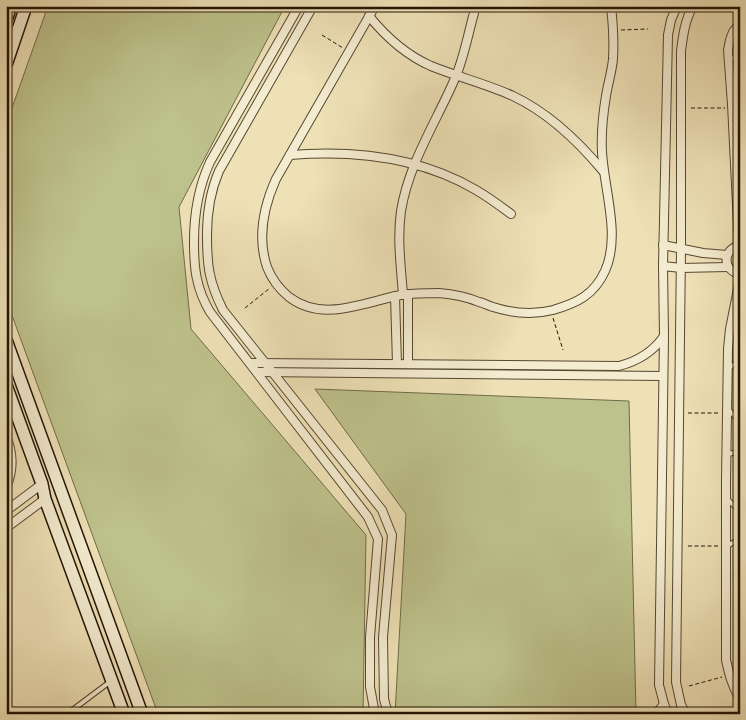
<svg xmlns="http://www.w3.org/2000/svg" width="746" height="720" viewBox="0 0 746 720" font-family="'Old Standard TT',serif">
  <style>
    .green { fill: #bdc18b; stroke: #706a48 }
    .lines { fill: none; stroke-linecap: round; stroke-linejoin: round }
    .lane-casing { stroke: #564731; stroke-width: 6 }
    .street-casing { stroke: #564731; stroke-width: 10 }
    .secondary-casing { stroke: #231405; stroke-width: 14 }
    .path { stroke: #231405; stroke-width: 1; stroke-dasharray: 4 2.5; stroke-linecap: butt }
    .lane { stroke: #f4ecd0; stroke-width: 4 }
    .street { stroke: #f4ecd0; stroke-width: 8 }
    .secondary { stroke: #f4ecd0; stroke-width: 11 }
  </style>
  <rect width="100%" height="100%" fill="#eee1b6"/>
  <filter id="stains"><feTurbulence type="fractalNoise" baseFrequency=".004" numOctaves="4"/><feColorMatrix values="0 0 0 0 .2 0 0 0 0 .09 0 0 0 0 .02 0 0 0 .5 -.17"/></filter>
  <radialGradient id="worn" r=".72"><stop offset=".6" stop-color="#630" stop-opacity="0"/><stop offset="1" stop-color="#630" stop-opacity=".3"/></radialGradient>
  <g class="green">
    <path d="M48 6H285L179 207 191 329 366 535 363 714H158L6 299V125Z"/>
    <path d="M315 389 629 401 636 714H395L406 514Z"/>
  </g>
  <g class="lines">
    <defs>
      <g id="lane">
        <path d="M729 59 740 56"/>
        <path d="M729 368 740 360"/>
        <path d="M729 410 740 422"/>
        <path d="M727 454 740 452"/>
        <path d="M727 499 740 511"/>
        <path d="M727 546 740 539"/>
        <path d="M67 714 111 681"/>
      </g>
      <g id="street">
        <path d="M299 6 210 162C198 188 194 213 194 242 194 269 196 288 210 312L368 517 378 539 370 637V687L375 714"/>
        <path d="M313 6 219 171C210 192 207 212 207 235 207 266 209 282 223 310L382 510 392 535 383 637 384 699 388 714"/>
        <path d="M375 6 276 179C263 208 257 237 267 267 272 280 278 288 289 297 323 323 364 302 401 295 414 293 427 293 439 293 452 294 467 297 479 302 484 303 489 306 493 307 512 313 534 315 553 310 577 303 594 295 605 271 621 236 604 189 602 152 601 133 603 114 606 96 608 83 612 71 613 59 614 41 613 24 611 6"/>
        <path d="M369 16C386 37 406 55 431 66 458 77 487 84 513 96 549 113 578 141 603 171"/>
        <path d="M290 155C353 150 420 157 476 190 488 197 499 205 511 214"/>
        <path d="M663 245 703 253 727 255"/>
        <path d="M739 245 732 104 728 50 730 40 733 32 740 23"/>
        <path d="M740 245C722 250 722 270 740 274"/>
        <path d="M663 266 681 268 728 267"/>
        <path d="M740 279 730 329 728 349 726 480V660C729 674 732 686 740 699"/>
        <path d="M408 294V364"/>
        <path d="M403 295C401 267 397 239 401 211 409 162 437 121 456 76 465 54 469 29 476 6"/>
        <path d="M395 296 397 364"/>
        <path d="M250 363 619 366C638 361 653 352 664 336"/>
        <path d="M257 372 663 376"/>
        <path d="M6 435C13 454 14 469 6 488"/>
        <path d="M6 511 42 484"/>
        <path d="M6 528 45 499"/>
        <path d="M656 714 664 704"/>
        <path d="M668 714 664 704 659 685 664 336 663 266 668 35 671 20 677 6"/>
        <path d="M686 714 681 705 676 682 681 249V51C683 35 685 20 693 6"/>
      </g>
      <g id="secondary">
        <path d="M6 20 11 6"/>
        <path d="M6 65 26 6"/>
        <path d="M6 340 142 714"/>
        <path d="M6 385 42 484 45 499 124 714"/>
      </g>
    </defs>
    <use href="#lane" class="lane-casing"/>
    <use href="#street" class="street-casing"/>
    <use href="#secondary" class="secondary-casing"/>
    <g class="path">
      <path d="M621 30 648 29"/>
      <path d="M322 35 343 48"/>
      <path d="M691 108H725"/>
      <path d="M245 308 270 288"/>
      <path d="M553 318 563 350"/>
      <path d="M688 413H720"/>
      <path d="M735 480H740"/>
      <path d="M688 546H719"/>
      <path d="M733 574H740"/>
      <path d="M734 661 740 657"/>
      <path d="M689 686 722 677"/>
    </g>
    <use href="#lane" class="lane"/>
    <use href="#street" class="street"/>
    <use href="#secondary" class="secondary"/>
  </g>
  <rect width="746" height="720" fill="none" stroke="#eee1b6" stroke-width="25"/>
  <rect x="8" y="8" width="731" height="705" fill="none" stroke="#231405" stroke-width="2.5"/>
  <rect x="12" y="12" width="721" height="695" fill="none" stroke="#231405"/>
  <rect width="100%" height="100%" filter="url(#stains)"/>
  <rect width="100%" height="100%" fill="url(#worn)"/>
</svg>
